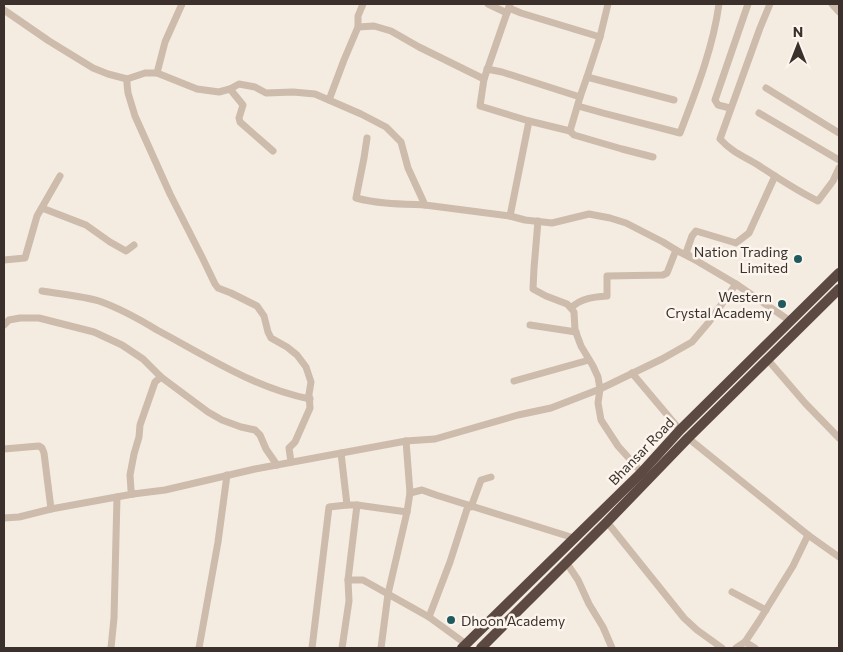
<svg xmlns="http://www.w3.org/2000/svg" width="843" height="652" viewBox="0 0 843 652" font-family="Commissioner,sans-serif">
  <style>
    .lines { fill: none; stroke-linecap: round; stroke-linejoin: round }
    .minor { stroke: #cdbbac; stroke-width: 7 }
    .highway { stroke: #5c4a42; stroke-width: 10 }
    .poi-dot { fill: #1f5a5e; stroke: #fbf5ee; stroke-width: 2 }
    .labels { text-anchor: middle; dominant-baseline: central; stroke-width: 5; stroke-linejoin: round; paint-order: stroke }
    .poi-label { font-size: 14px; fill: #3b302b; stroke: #fbf5ee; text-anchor: end }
    .street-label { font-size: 14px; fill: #3b302b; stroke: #fbf5ee }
  </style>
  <rect width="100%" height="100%" fill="#f4ebe1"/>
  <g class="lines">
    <g class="minor">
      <path d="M488 4 507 13"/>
      <path d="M510 4 484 79 480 106 529 121 510 216"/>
      <path d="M608 4 600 37 587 77 674 100"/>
      <path d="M770 4 760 28 720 139C732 152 743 156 758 165 778 178 797 191 818 201L833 181 839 168"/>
      <path d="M832 4 839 12"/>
      <path d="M509 8 521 13 600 37"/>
      <path d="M4 10 49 41 93 68 108 74 127 79 145 73H157L197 89 219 92 230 89 239 84 255 87 266 93 293 92 315 94 361 114 386 127 401 142 408 168 425 205 510 216 525 220 552 223 589 214 610 218 626 223 663 242 676 250 697 261 736 284 790 321"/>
      <path d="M358 27 374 26 391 31 419 47 484 79"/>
      <path d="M487 69 502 72 580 97 570 131 574 135 622 149 653 157"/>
      <path d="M157 73 165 42 182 4"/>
      <path d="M127 79V84L128 93 135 116 170 194 202 257 215 284 218 288 231 293 257 306 264 316 268 332 271 338 287 347 297 355 306 367 311 382 309 394 310 408 295 442 289 448 291 462"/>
      <path d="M766 88 839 133"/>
      <path d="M230 89 243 105 239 118 240 122 273 151"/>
      <path d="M580 97 587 77"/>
      <path d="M329 100 344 60 358 27V16L363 4"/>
      <path d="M578 106 603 113 680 133C696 91 713 48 719 4"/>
      <path d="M730 108 718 105 715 100 748 4"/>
      <path d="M759 113 839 160"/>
      <path d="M529 121 570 131"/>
      <path d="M367 138 364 158 356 198C379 204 402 204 425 205"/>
      <path d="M42 208 86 225 110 242 126 251 134 245"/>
      <path d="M538 221 534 268 533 289 546 296 567 304 571 308 574 312 575 330 581 346 593 366 598 377 600 389 598 403 601 420 618 446 644 475"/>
      <path d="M690 256 686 253 692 236 696 231 736 243 749 233 775 176"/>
      <path d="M4 260 25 258 37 216 60 176"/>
      <path d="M42 291C60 294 82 296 99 301 119 308 139 319 157 330 206 356 254 388 310 399"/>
      <path d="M571 308C581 298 594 297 607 296V276L663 275 667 273 676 250"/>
      <path d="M4 325 9 320 20 318H39L94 332 122 345 143 359 161 377 208 412 222 420 241 427 255 430 260 435 266 449 277 465"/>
      <path d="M530 325 576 332"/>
      <path d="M768 360 805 403 839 438"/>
      <path d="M632 373 680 430"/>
      <path d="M514 381 589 360"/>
      <path d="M688 438 808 535 839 557"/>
      <path d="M406 441 410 493 422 490 436 495 574 538"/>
      <path d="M4 449 39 446 42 448 44 453 51 509"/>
      <path d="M341 453 347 505H357"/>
      <path d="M410 493 407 512 388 594 429 617"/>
      <path d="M133 494 131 490 130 475 134 454 139 437 140 425 155 382 161 377"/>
      <path d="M471 507 481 480 491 477"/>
      <path d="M4 518 19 517 51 509 133 494 165 490 255 469 406 441 435 439 518 415 551 408 600 389 662 359 692 342 709 322 736 284"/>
      <path d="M607 522 684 618 697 630 722 648"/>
      <path d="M566 562 578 580 589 604 603 627 612 648"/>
      <path d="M348 580H363L388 594 381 648"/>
      <path d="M732 592 766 610"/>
      <path d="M745 642 755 648"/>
      <path d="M466 644 429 617 450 562 468 506"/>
      <path d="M111 648 114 618 117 497"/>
      <path d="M199 648 218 542 227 475"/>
      <path d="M312 648 329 507 347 505"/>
      <path d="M342 648 349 601 348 580 357 505 407 512"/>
      <path d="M736 648 745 642 759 621 793 566 808 535"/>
    </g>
    <g class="highway">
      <path d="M462 648 641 473 680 430 839 273"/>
      <path d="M481 648 607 522 688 438 839 289"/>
    </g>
  </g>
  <g class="poi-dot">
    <circle cx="798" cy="259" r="5"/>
    <circle cx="782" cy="304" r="5"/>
    <circle cx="451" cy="620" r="5"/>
  </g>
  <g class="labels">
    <g class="poi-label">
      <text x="788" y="251">Nation Trading<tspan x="788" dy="16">Limited</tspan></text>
      <text x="772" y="296">Western<tspan x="772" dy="16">Crystal Academy</tspan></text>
      <text x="461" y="620" text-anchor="start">Dhoon Academy</text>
    </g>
    <g class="street-label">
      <text transform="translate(641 451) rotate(-46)">Bhansar Road</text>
    </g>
  </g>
  <rect width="843" height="652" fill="none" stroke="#3b302b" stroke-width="10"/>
  <g transform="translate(798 45)" stroke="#fbf5ee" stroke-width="4" paint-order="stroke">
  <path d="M0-4L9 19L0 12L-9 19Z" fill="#3b302b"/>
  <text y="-8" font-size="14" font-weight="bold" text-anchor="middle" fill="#3b302b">N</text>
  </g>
</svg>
